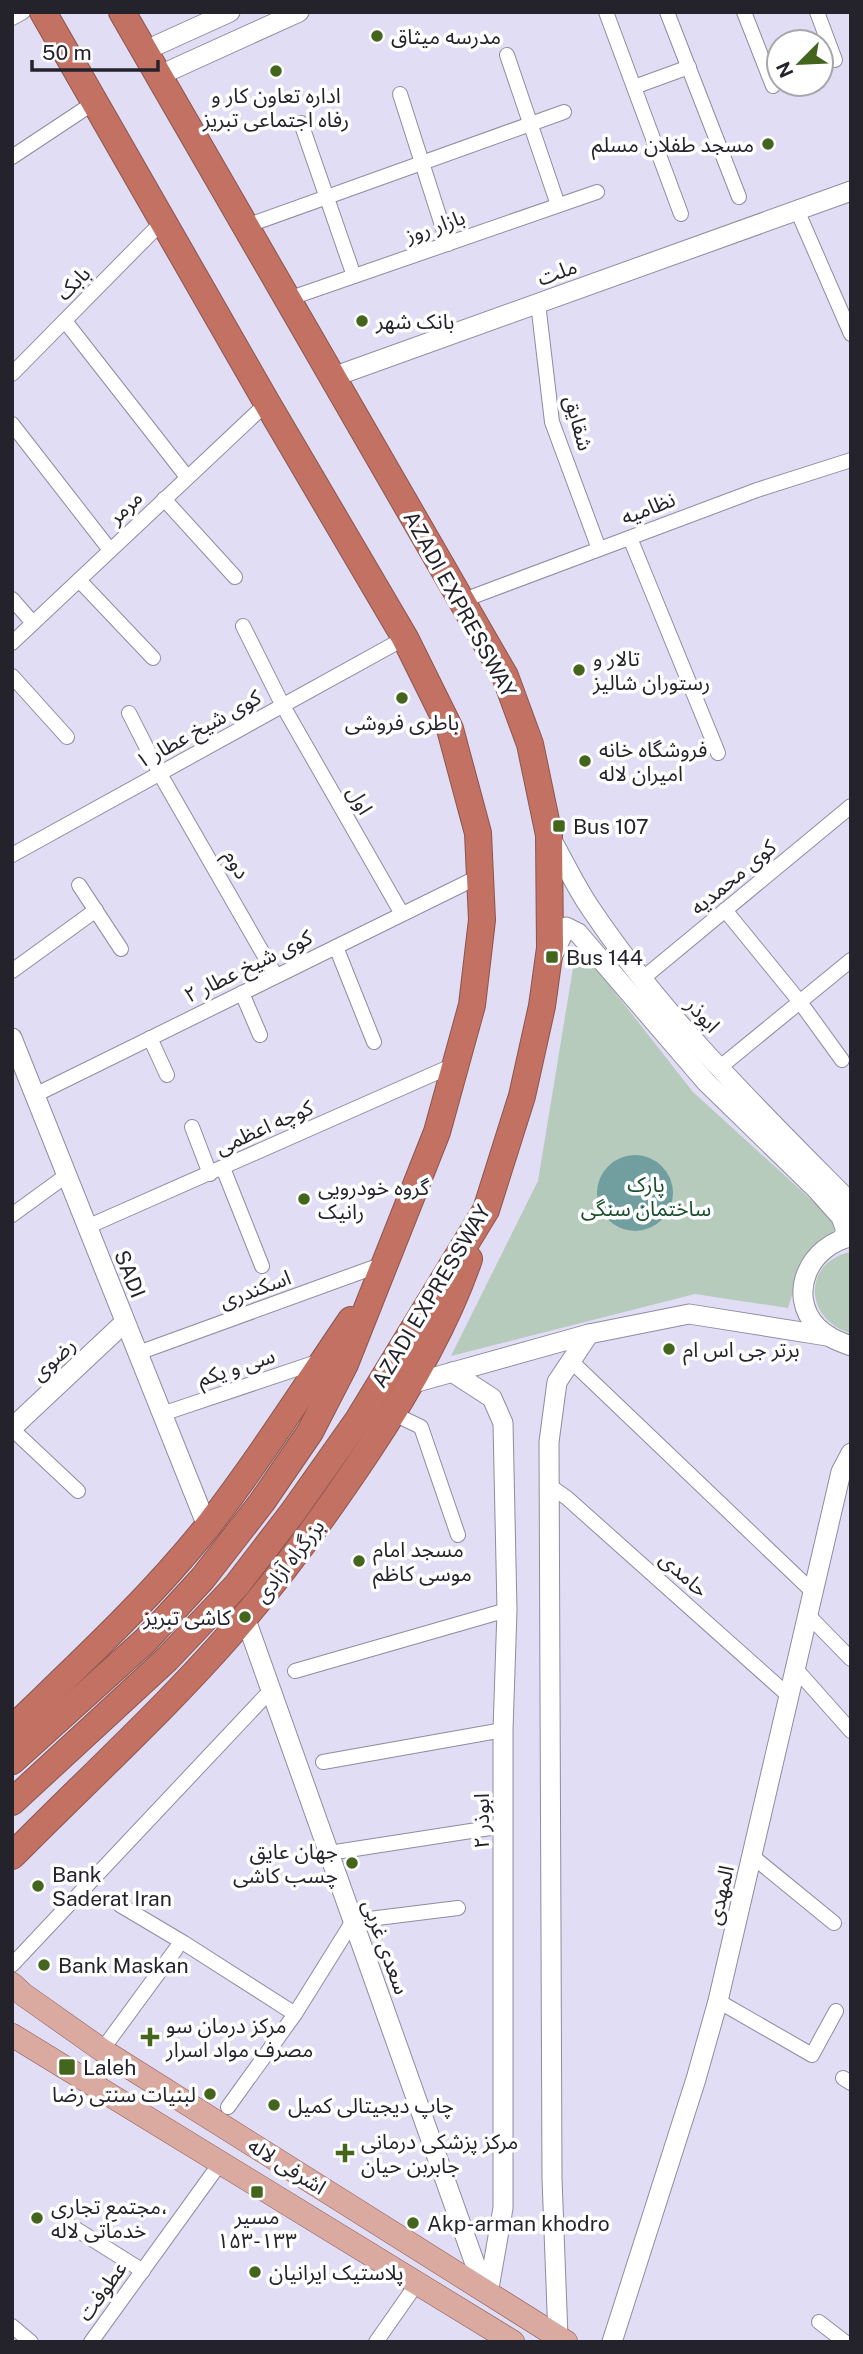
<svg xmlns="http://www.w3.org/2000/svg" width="863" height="2354" viewBox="0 0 863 2354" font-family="'Public Sans','Noto Sans Arabic',sans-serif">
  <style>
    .green { fill: #b6cbbb }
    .water { fill: #719fa0 }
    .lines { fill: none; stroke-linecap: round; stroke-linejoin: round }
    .street-casing { stroke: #8f8ca1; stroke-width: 16 }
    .secondary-casing { stroke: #8f8ca1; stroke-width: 21 }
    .primary-casing { stroke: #8b564f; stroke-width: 24 }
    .highway-casing { stroke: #8b564f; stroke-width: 28 }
    .street { stroke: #fff; stroke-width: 14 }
    .secondary { stroke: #fff; stroke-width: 19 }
    .primary { stroke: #daaaa1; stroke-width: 23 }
    .highway { stroke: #c27162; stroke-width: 26 }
    .poi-dot { fill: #44651c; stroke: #fff; stroke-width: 2.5 }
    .labels { text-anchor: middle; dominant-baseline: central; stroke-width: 7; stroke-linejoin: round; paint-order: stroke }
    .poi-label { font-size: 21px; fill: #24232c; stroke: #fff; text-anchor: start }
    .street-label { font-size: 21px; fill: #24232c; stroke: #fff }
    .park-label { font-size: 21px; fill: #194e2d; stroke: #fff }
  </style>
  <rect width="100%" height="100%" fill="#e0ddf4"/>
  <g class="green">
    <path d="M577 944 693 1092 839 1225 802 1265 788 1308 695 1294 451 1356 538 1181Z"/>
    <path d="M851 1252V1333H850C804 1319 802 1262 851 1252Z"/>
  </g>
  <circle class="water" cx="635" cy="1193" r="38"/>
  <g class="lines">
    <defs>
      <g id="street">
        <path d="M606 12 681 214"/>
        <path d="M667 12 739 197"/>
        <path d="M744 12 773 86"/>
        <path d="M817 12 835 60"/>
        <path d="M12 18 23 12"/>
        <path d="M507 55 558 205"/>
        <path d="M634 87 689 67"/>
        <path d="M400 94 448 244"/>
        <path d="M301 123 354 276"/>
        <path d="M12 157 95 102"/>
        <path d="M797 210 851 334"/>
        <path d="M246 226 564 112"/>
        <path d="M288 299 597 192"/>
        <path d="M538 303 552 422 599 549"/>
        <path d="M65 321 187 477"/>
        <path d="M12 374 163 221"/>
        <path d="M12 424 110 550"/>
        <path d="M164 499 235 577"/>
        <path d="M630 538 718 753"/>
        <path d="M79 580 153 658"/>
        <path d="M12 599 33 623"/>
        <path d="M461 601 757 490 851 460"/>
        <path d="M243 626 283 706 402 914"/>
        <path d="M12 643 267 403"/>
        <path d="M12 676 67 737"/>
        <path d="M129 713 160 774 276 976"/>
        <path d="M12 855 405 638"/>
        <path d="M79 885 121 949"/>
        <path d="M725 910 800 1002 842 1060"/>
        <path d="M336 947 374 1042"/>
        <path d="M12 971 96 910"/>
        <path d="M642 979 851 806"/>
        <path d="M242 993 260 1035"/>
        <path d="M150 1038 167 1075"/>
        <path d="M719 1068 851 960"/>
        <path d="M35 1095 480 876"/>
        <path d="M192 1127 210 1174"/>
        <path d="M223 1168 262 1266"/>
        <path d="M12 1215 67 1175"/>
        <path d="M87 1227 456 1064"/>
        <path d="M138 1353 383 1264"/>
        <path d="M571 1361 813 1592"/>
        <path d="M392 1413 421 1427 458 1535"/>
        <path d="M162 1414 320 1361"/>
        <path d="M12 1429 78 1491"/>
        <path d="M550 1486 567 1498 789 1696"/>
        <path d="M808 1615 851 1659"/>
        <path d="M795 1668 851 1731"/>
        <path d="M295 1671 507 1610"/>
        <path d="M323 1762 503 1730"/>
        <path d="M329 1853 503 1826"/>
        <path d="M752 1856 834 1923"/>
        <path d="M120 1905 184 1943 295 2014"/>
        <path d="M12 1965 271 1690"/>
        <path d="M718 2001 812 2055 836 2011"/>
        <path d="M102 2050 176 1949"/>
        <path d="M843 2078 851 2083"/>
        <path d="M228 2107 295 2014 353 1921 458 1908"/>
        <path d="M68 2224 143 2271"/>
        <path d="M819 2322 845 2342"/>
        <path d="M12 2326 31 2342"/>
        <path d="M91 2342 221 2162"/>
        <path d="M376 2342 418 2282"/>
      </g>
      <g id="secondary">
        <path d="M144 51 230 12"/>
        <path d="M158 76 299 12"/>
        <path d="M333 377 851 191"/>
        <path d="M549 835C563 859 575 886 591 909 664 1018 759 1110 851 1203"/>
        <path d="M552 957 566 927 578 933 706 1082 817 1190 841 1217 846 1231 842 1239"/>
        <path d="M12 1038 207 1526"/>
        <path d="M851 1237C810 1245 786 1294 817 1327 827 1337 838 1341 851 1346"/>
        <path d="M452 1372 492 1398 503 1423 507 1610 503 1730V2208L488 2294"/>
        <path d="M410 1384 589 1334 689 1314 827 1336"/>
        <path d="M12 1428 125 1322"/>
        <path d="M245 1617 485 2292"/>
        <path d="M558 2337 552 2178 549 1442 557 1382 589 1334"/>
        <path d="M612 2342 696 2079 718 2001 841 1472 851 1453"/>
      </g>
      <g id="primary">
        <path d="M12 1984 24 1995 102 2050 566 2342"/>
        <path d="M12 2035 513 2342"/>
      </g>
      <g id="highway">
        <path d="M12 1729C79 1664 149 1600 208 1526 259 1460 304 1389 351 1320"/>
        <path d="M12 1761 146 1640 203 1578 262 1502 310 1432 345 1364 437 1132 472 1005 482 920 478 833 450 729 405 638 267 403 43 12"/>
        <path d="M12 1802 167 1659 237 1585 293 1512 358 1420 486 1210 522 1096 542 1006 550 948 549 835 530 744 505 676 122 12"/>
        <path d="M12 1856C89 1778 175 1700 245 1617 290 1564 330 1508 368 1451 408 1391 446 1326 469 1259"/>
      </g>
    </defs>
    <use href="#street" class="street-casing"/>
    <use href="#secondary" class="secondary-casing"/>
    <use href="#primary" class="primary-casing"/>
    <use href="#highway" class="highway-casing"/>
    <use href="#street" class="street"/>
    <use href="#secondary" class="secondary"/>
    <use href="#primary" class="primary"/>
    <use href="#highway" class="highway"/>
  </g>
  <g class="poi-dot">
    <circle cx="377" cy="36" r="7"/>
    <circle cx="276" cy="71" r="7"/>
    <circle cx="768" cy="144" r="7"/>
    <circle cx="362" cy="321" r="7"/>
    <circle cx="579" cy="670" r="7"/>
    <circle cx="402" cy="698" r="7"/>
    <circle cx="585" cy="761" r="7"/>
    <rect x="552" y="819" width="14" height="14" rx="3.5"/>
    <rect x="545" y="950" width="14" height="14" rx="3.5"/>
    <circle cx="304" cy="1199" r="7"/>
    <circle cx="669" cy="1349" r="7"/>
    <circle cx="359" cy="1561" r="7"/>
    <circle cx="245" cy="1617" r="7"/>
    <circle cx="352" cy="1863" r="7"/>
    <circle cx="38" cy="1886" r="7"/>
    <circle cx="44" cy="1965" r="7"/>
    <path d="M146.5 2026.5h7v7h7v7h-7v7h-7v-7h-7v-7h7z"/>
    <rect x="58" y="2058" width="18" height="18" rx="3.5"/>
    <circle cx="210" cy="2094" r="7"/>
    <circle cx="274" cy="2105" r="7"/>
    <path d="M341.5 2142.5h7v7h7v7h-7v7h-7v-7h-7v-7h7z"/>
    <rect x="250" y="2185" width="14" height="14" rx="3.5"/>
    <circle cx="37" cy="2218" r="7"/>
    <circle cx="413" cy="2223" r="7"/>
    <circle cx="255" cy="2272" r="7"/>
  </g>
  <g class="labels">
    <g class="poi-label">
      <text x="391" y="36">مدرسه میثاق</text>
      <text x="276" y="95" text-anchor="middle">اداره تعاون کار و<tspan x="276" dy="24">رفاه اجتماعی تبریز</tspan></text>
      <text x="754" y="144" text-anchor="end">مسجد طفلان مسلم</text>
      <text x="376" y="321">بانک شهر</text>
      <text x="593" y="658">تالار و<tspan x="593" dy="24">رستوران شالیز</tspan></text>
      <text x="402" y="722" text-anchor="middle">باطری فروشی</text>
      <text x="599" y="749">فروشگاه خانه<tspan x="599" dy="24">امیران لاله</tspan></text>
      <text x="573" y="826">Bus 107</text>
      <text x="566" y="957">Bus 144</text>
      <text x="318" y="1187">گروه خودرویی<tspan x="318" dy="24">رانیک</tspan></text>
      <text x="683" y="1349">برتر جی اس ام</text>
      <text x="373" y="1549">مسجد امام<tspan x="373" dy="24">موسی کاظم</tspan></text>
      <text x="231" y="1617" text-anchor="end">کاشی تبریز</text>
      <text x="338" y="1851" text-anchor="end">جهان عایق<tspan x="338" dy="24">چسب کاشی</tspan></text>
      <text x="52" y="1874">Bank<tspan x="52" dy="24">Saderat Iran</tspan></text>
      <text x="58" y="1965">Bank Maskan</text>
      <text x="166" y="2025">مرکز درمان سو<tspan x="166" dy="24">مصرف مواد اسرار</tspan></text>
      <text x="83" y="2067">Laleh</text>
      <text x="196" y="2094" text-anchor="end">لبنیات سنتی رضا</text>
      <text x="288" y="2105">چاپ دیجیتالی کمیل</text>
      <text x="361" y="2141">مرکز پزشکی درمانی<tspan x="361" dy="24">جابربن حیان</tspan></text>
      <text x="51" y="2206">مجتمع تجاری،<tspan x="51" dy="24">خدماتی لاله</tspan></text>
      <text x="257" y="2216" text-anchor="middle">مسیر<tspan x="257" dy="24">۱۵۳-۱۳۳</tspan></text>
      <text x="427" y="2223">Akp-arman khodro</text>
      <text x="269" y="2272">پلاستیک ایرانیان</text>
    </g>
    <g class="street-label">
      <text transform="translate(435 226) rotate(-19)">بازار روز</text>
      <text transform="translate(557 272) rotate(-20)">ملت</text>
      <text transform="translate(73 283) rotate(-45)">بابک</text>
      <text transform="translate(579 423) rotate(75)">شقایق</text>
      <text transform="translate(125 507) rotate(-44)">مرمر</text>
      <text transform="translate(648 508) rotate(-21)">نظامیه</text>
      <text transform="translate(460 604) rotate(61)">AZADI EXPRESSWAY</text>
      <text transform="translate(198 729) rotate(-29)">کوی شیخ عطار ۱</text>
      <text transform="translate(360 800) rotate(60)">اول</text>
      <text transform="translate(237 864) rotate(60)">دوم</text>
      <text transform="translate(733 877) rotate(-40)">کوی محمدیه</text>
      <text transform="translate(248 966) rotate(-26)">کوی شیخ عطار ۲</text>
      <text transform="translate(703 1015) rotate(48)">ابوذر</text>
      <text transform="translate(264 1127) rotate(-24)">کوچه اعظمی</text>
      <text transform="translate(130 1274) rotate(68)">SADI</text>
      <text transform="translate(255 1289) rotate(-20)">اسکندری</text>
      <text transform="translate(431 1296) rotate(-59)">AZADI EXPRESSWAY</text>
      <text transform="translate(53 1359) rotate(-43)">رضوی</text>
      <text transform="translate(236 1367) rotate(-18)">سی و یکم</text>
      <text transform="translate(289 1561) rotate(-52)">بزرگراه آزادی</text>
      <text transform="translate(684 1574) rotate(42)">حامدی</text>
      <text transform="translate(481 1821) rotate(-90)">ابوذر ۲</text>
      <text transform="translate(720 1895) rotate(-77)">المهدی</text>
      <text transform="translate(386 1947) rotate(70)">سعدی غربی</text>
      <text transform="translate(287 2166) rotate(32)">اشرفی لاله</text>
      <text transform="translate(102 2291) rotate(-54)">عطوفت</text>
    </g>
    <g class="park-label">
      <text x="646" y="1184">پارک<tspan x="646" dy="24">ساختمان سنگی</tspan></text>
    </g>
  </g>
  <rect width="863" height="2354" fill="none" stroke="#24232c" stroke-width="28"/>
  <g transform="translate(800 63) rotate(246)"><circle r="33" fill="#ffffff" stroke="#a7a7ab" stroke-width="2"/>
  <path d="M0-5L12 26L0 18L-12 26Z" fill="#44651c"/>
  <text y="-10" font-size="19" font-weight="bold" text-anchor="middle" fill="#24232c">N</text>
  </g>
  <path d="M32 60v10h126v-10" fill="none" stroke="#24232c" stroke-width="3.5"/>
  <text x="42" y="60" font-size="21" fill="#24232c" stroke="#ffffff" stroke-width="5" paint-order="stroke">50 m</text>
</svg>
